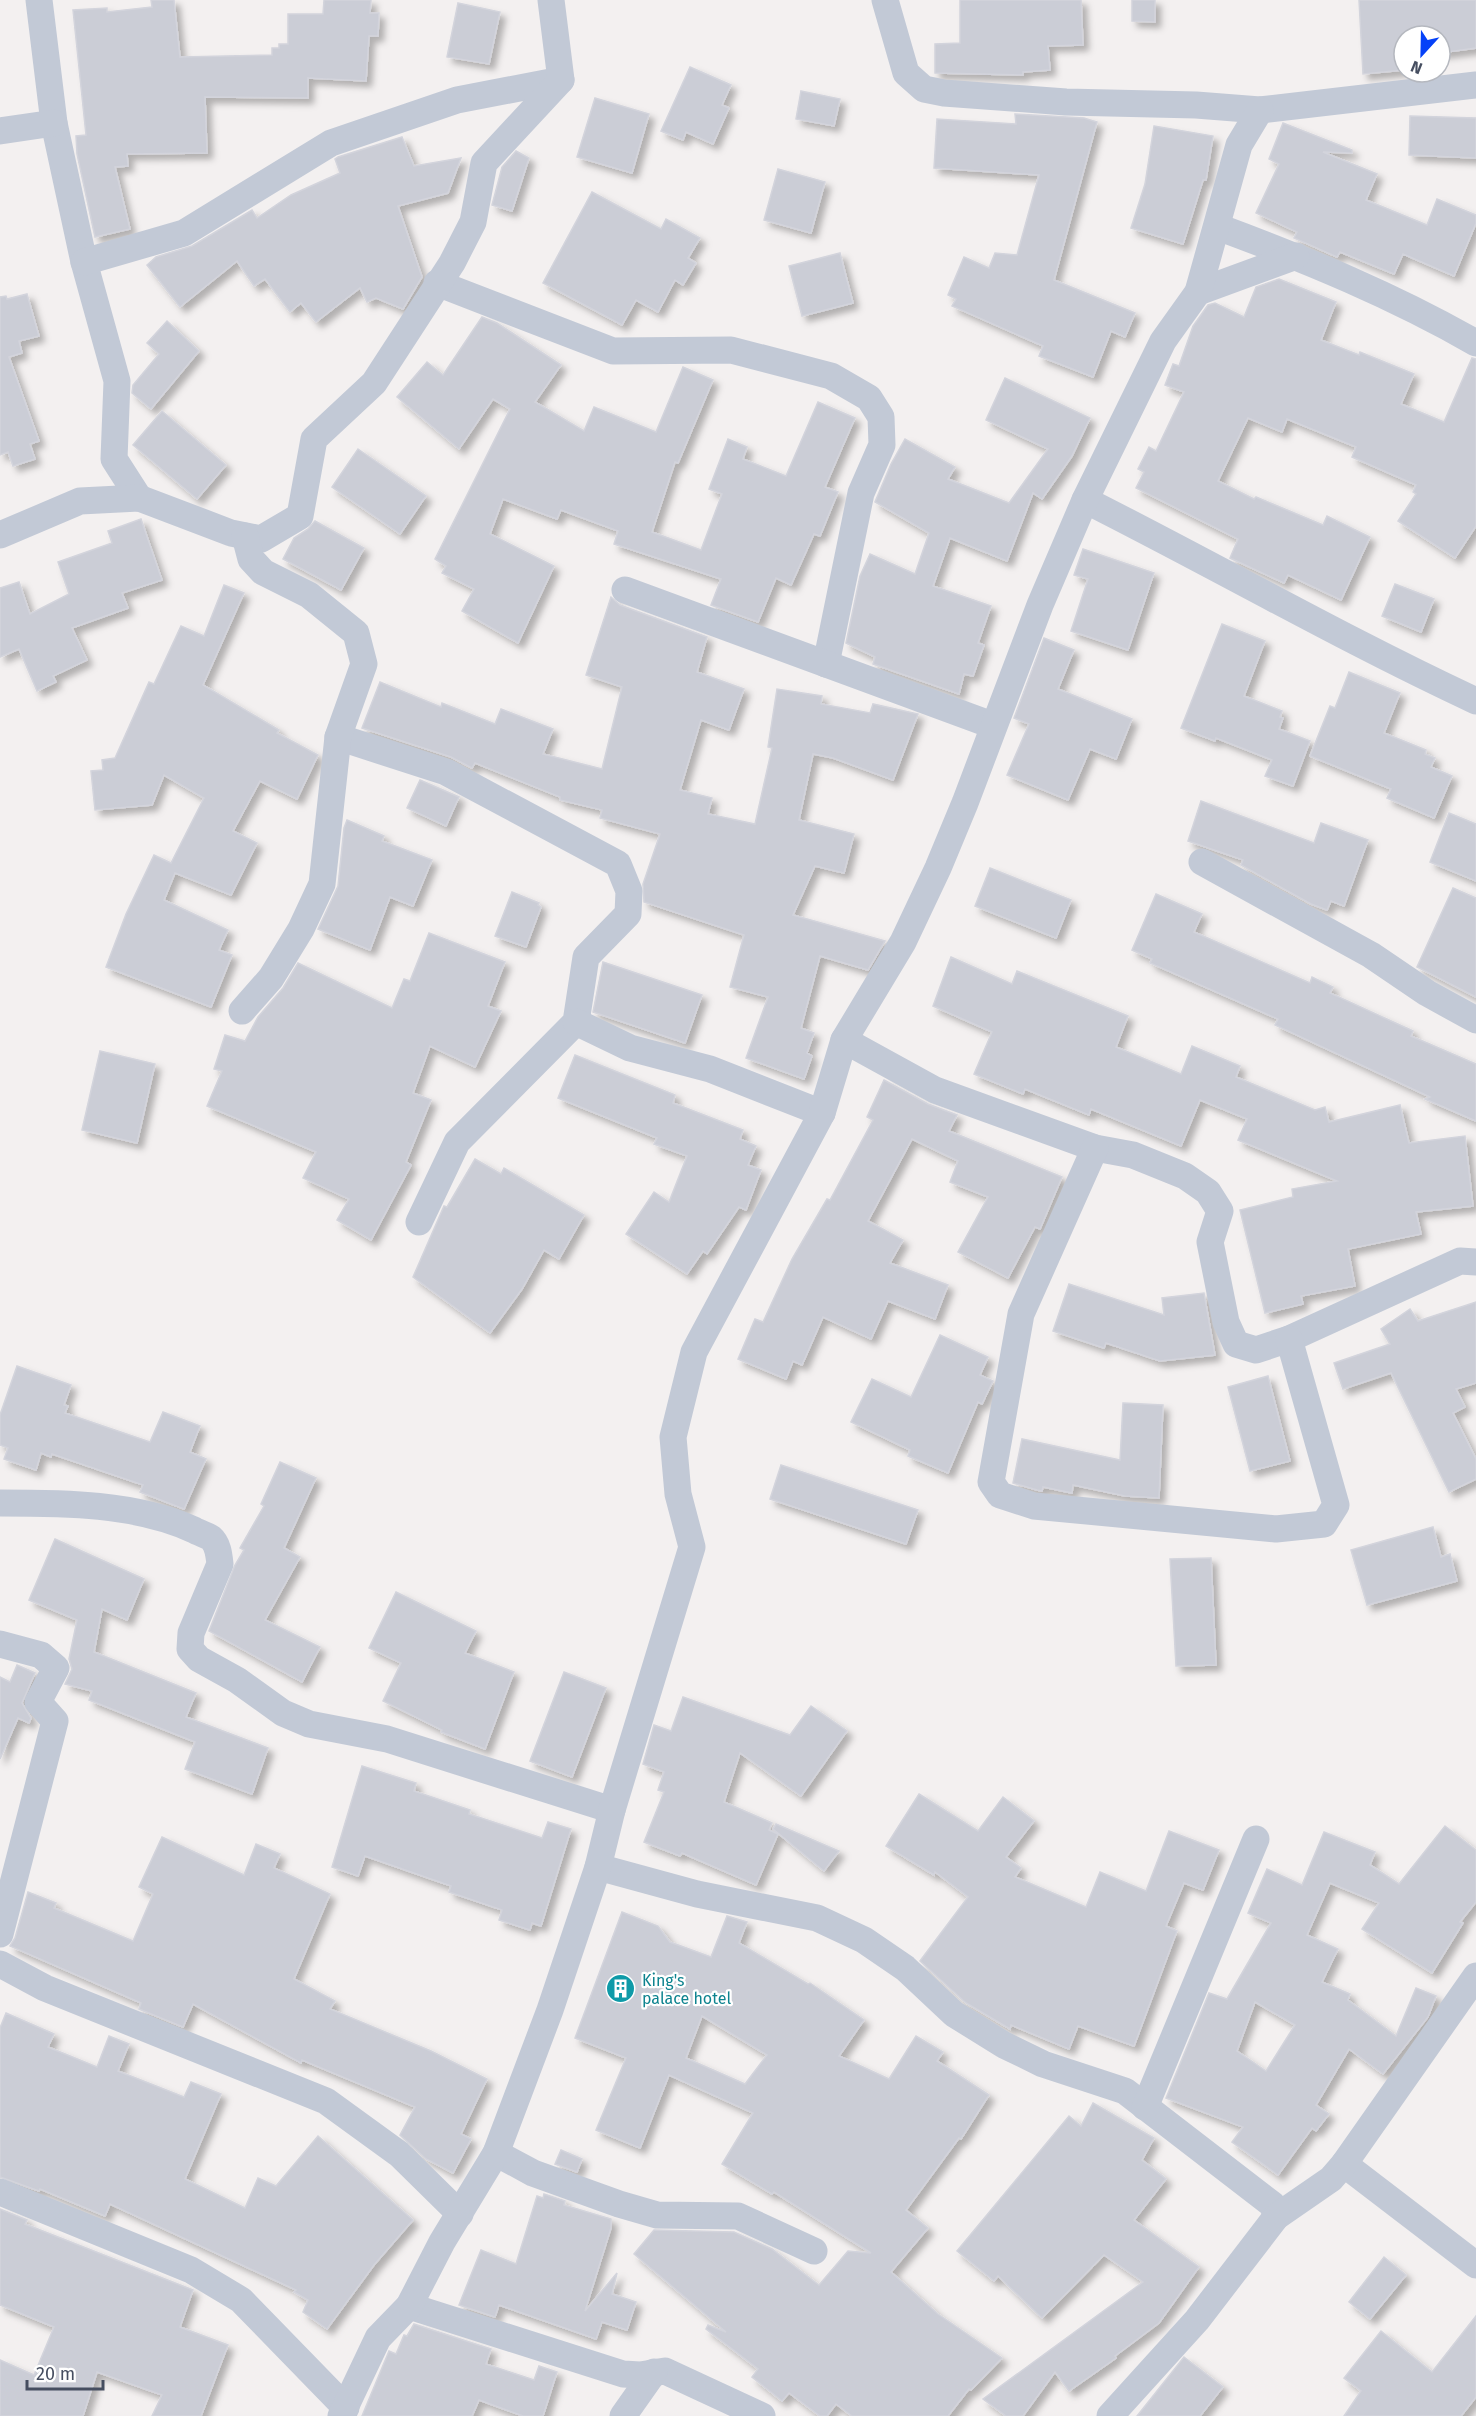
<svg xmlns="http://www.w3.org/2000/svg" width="1476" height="2416" viewBox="0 0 1476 2416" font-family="'Fira Sans',sans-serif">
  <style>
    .building { fill: #cbcdd6; stroke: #d3d4dc; stroke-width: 1.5; fill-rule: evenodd; filter: url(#shadow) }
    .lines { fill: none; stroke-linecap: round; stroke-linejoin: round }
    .street { stroke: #c2c9d6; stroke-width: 27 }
    .labels { text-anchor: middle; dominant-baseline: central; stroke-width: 4.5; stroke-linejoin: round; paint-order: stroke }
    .culture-label { font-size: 16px; fill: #0d838f; stroke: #fff; text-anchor: start }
  </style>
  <defs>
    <filter id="shadow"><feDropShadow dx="5.5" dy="5.5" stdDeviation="3" flood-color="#0004"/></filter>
  </defs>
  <rect width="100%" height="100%" fill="#f3f0f0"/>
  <g class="building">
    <path d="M151 0H174L180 57 272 55V48H279V44H288V14H323L324 0H371L370 13H379L378 36H369L366 81 308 78V98L205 97 207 153 127 154 128 166 115 167 130 229 95 237 77 154 76 136 86 135 73 10 107 8V12L152 7Z"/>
    <path d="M960 0H1081L1083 45 1048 46 1050 70 1023 72V75L935 73V44L960 43Z"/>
    <path d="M1132 0H1155V22L1132 21Z"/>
    <path d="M1359 0H1476V48L1440 53V36H1404V70L1363 74Z"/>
    <path d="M458 3 500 12 489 64 447 57Z"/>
    <path d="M690 67 731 85 722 105 729 108 713 144 686 132 683 140 661 131Z"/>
    <path d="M1407 72H1426L1427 75 1408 77Z"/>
    <path d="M801 91 840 99 834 126 796 119Z"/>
    <path d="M595 98 649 114 632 173 577 157Z"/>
    <path d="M1015 114 1084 118 1097 122 1054 280 1135 313 1125 337 1111 331 1093 377 1039 356 1043 346 952 306 956 299 948 295 964 257 989 268 995 253 1017 255 1039 175 934 168 937 119 1016 124Z"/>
    <path d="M1410 116 1476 118V158L1409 155Z"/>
    <path d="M1283 123 1352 150V153L1323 152 1377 174 1366 200 1427 225 1437 199 1476 215V223L1454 276 1403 254 1394 274 1340 252 1337 257 1294 238 1297 232 1256 213 1279 164 1269 159Z"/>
    <path d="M1154 126 1213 136 1206 180H1203L1183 244 1131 228 1145 184Z"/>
    <path d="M402 137 414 166 461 158 448 193 398 206 422 277 403 309 376 298 367 302 360 288 316 322 301 303 290 312 265 279 254 286 237 261 180 307 147 265 156 257 192 246 252 210 257 218 291 195 340 173 335 159 338 157Z"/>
    <path d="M516 151 529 158 512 211 492 205 502 167Z"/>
    <path d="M778 169 825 182 811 233 764 220Z"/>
    <path d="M592 192 661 229 666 219 700 238 688 258 696 263 683 285 675 280 658 312 636 300 622 325 543 283Z"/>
    <path d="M840 253 853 303 802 316 789 266Z"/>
    <path d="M1279 279 1336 302 1321 340 1359 355 1360 352 1414 374 1401 404 1444 422 1472 358 1476 359V526L1455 558 1398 521 1416 494 1413 492 1416 485 1352 457 1356 447 1287 419 1282 432 1248 418 1218 481 1254 499 1256 497 1323 525 1327 516 1370 537 1341 600 1288 575 1284 583 1230 558 1238 539 1136 488 1144 472 1138 469 1149 447 1156 451 1184 392 1165 385 1173 364 1179 366 1193 326 1208 305 1215 303 1244 317 1256 287Z"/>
    <path d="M27 294 39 336 19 341 22 353 9 357 39 441 30 444 35 459 13 466 8 452 0 455V297L6 296 7 299Z"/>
    <path d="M482 317 497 323 561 365 535 402 584 431 594 407 656 432 683 367 713 380 678 463 675 462 652 532 701 550 722 494 709 489 728 439 747 447 743 459 786 476 818 402 855 418 825 487 838 492 820 536 814 534 791 585 776 578 758 622 711 605 721 579 614 544 618 531 561 510 557 519 503 499 490 534 554 566 518 643 462 611 474 589 442 573 446 566 435 559 510 409 493 399 459 449 397 397 427 362 443 375Z"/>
    <path d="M167 321 199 351 151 409 132 393 133 385 159 354 147 343Z"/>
    <path d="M1005 378 1090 418 1072 456 1042 499 1033 493 1007 561 950 538 933 586 991 606 978 643 984 645 973 676 964 674 959 694 873 664 875 657 846 643 860 576 870 554 915 574 929 533 875 502 891 464 905 439 955 467 948 479 1009 503 1048 449 986 420Z"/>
    <path d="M162 411 226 465 197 499 133 445Z"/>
    <path d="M358 449 426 496 400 534 332 487Z"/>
    <path d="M141 519 162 580 122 593 128 608 72 628 87 660 53 676 56 682 37 691 19 649 0 657V588L19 582 30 614 69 594 58 562 112 543 108 531Z"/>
    <path d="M315 521 364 548 341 590 283 559 294 538 308 529Z"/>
    <path d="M1083 549 1154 573 1128 650 1071 631 1088 579 1074 575Z"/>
    <path d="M1395 584 1434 599 1421 632 1382 616Z"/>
    <path d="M224 585 244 593 203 685 279 730 277 733 318 755 297 799 260 781 233 831 257 843 231 895 175 873 164 900 228 930 219 950 232 955 211 1007 106 967 126 914 154 855 171 863 204 798 164 775 152 805 95 810 91 771 103 770 102 760 115 758 149 682 154 684 181 626 204 636Z"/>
    <path d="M611 597 620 605 707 637 697 672 744 689 729 730 701 720 680 790 712 798 708 814 755 824 772 748 768 747 777 689 822 696 821 704 870 713 873 704 918 714 893 780 833 758 813 754 799 820 854 834 844 873 815 866 793 915 885 941 868 970 820 956 801 1028 814 1033 807 1053 812 1056 804 1079 746 1058 768 997 730 987 744 935 644 902 643 884 660 834 600 818 602 810 560 800V797L475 763 472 768 451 757 362 728 380 682 441 707 442 703 495 724 501 709 553 729 543 754 602 769 622 687 586 675Z"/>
    <path d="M1222 624 1265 641 1244 696 1282 711 1280 717 1283 718 1279 729 1310 741 1293 786 1265 776 1272 760 1216 738 1215 741 1181 728Z"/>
    <path d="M1044 638 1074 650 1058 689 1132 719 1116 759 1090 749 1068 800 1007 775 1029 724 1014 718Z"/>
    <path d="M1349 672 1400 693 1384 733 1426 750 1425 754 1435 758 1431 767 1452 776 1434 818 1387 798 1391 789 1310 756 1330 706 1335 708Z"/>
    <path d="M420 780 459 797 446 826 407 808Z"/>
    <path d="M1201 801 1314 843 1321 823 1368 840 1344 906 1331 901 1327 910 1311 904 1241 865 1243 860 1188 841Z"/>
    <path d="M1449 813 1476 824V881L1430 862Z"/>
    <path d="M347 820 384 836 382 841 432 860 413 906 390 897 370 950 318 929 338 886 344 828Z"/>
    <path d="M990 868 1071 900 1056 938 975 906Z"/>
    <path d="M1453 888 1476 898V997L1417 967Z"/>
    <path d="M512 892 539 903 538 905 541 907 526 947 495 936Z"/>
    <path d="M1156 894 1202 914 1194 932 1310 983 1312 977 1333 987 1330 993 1413 1031 1411 1036 1476 1064V1121L1425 1099 1430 1097 1275 1025 1278 1019 1150 963 1152 959 1132 950Z"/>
    <path d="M429 933 505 962 488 1006 501 1011 475 1067 430 1046 413 1093 431 1100 406 1162 411 1165 371 1240 337 1220 349 1199 303 1178 316 1152 207 1106 222 1071 214 1069 225 1035 245 1041 258 1017 283 988 298 963 392 1008 404 979 410 981Z"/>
    <path d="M951 957 1012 984 1017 971 1128 1016 1116 1047 1181 1074 1192 1046 1240 1066 1236 1077 1315 1110 1325 1107 1329 1122 1400 1105 1409 1143 1465 1136 1473 1206 1416 1212 1421 1234 1348 1249 1355 1286 1301 1296 1303 1304 1265 1313 1240 1210 1293 1197 1292 1189 1337 1181 1238 1140 1247 1119 1200 1100 1181 1146 1091 1109 1089 1115 1025 1089 1023 1094 974 1074 992 1032 933 1006Z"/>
    <path d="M603 962 702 995 685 1043 593 1012Z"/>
    <path d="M100 1051 155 1064 137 1143 82 1130Z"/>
    <path d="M575 1055 675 1095 673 1103 743 1130 740 1139 756 1146 748 1165 761 1170 746 1210 739 1207 707 1254 703 1251 687 1274 626 1234 654 1192 669 1202 687 1156 654 1144 657 1138 558 1098Z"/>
    <path d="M884 1080 928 1104 957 1115 949 1131 1062 1177 1040 1229 1035 1227 1008 1278 958 1252 988 1197 950 1182 958 1161 912 1139 868 1221 903 1240 890 1263 948 1285 935 1319 888 1301 871 1339 823 1317 802 1365 793 1361 786 1379 738 1359 755 1319 763 1322 792 1259 827 1199 830 1200 873 1120 867 1117Z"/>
    <path d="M475 1159 501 1174 504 1168 584 1215 559 1259 544 1250 522 1289 490 1333 413 1277 444 1206 447 1207Z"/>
    <path d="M1069 1284 1164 1315 1162 1298 1204 1293 1215 1355 1160 1361 1106 1343 1104 1348 1053 1331Z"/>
    <path d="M1476 1302V1383L1456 1389 1465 1407 1453 1413 1476 1459V1479L1449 1492 1391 1373 1343 1389 1334 1363 1390 1344 1381 1329 1410 1309 1418 1321Z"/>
    <path d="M940 1335 988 1357 980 1375 993 1381 982 1404 978 1402 948 1473 908 1456 910 1450 851 1422 872 1379 911 1397Z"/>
    <path d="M17 1366 71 1385 64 1405 68 1406 65 1413 150 1442 163 1412 200 1426 190 1452 206 1459 184 1509 140 1492 143 1485 52 1454 51 1457 41 1453 36 1470 4 1459 8 1448 0 1445V1415Z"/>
    <path d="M1268 1376 1290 1461 1250 1471 1228 1387Z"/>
    <path d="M1123 1403 1163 1405 1159 1498 1125 1496 1073 1485 1072 1493 1043 1487 1042 1491 1037 1490 1013 1483 1022 1439 1120 1460Z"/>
    <path d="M280 1462 316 1478 284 1548 300 1557 265 1620 320 1647 302 1682 209 1631 235 1565 244 1550 240 1548 264 1506 261 1504Z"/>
    <path d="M781 1465 918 1510 906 1544 770 1499Z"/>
    <path d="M1433 1527 1441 1557 1450 1554 1457 1581 1367 1605 1351 1550Z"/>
    <path d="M55 1539 144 1579 127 1620 102 1609 94 1652 196 1693 186 1717 268 1748 252 1794 185 1769 195 1742 89 1700 92 1691 65 1684 72 1669 69 1659 77 1620 29 1600Z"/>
    <path d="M1211 1558 1216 1665 1176 1666 1170 1559Z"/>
    <path d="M396 1592 476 1631 465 1653 514 1672 485 1749 441 1732 442 1730 383 1701 401 1663 369 1648Z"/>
    <path d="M17 1665 35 1673 22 1703 31 1718 29 1723 18 1718 0 1759V1677L10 1682Z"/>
    <path d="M564 1672 606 1688 572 1777 530 1761Z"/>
    <path d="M683 1697 790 1735 811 1706 847 1731 801 1796 740 1753 724 1802 772 1823 769 1830 778 1834 756 1885 682 1853 680 1856 644 1842 664 1792 658 1790 664 1772 643 1764 654 1725 671 1731Z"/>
    <path d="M362 1766 416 1783 414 1791 470 1810 469 1814 542 1838 548 1822 571 1829 541 1926 532 1923 530 1930 499 1920 502 1910 449 1892 451 1886 365 1856 358 1876 332 1867Z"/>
    <path d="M919 1794 978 1831 1003 1797 1034 1821 1006 1857 1021 1868 1015 1877 1086 1907 1100 1872 1146 1891 1169 1831 1219 1850 1203 1890 1184 1883 1166 1926 1177 1931 1134 2046 1078 2026 1069 2049 1011 2025 1010 2029 966 2003 920 1961 968 1897 935 1872 934 1875 886 1846Z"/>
    <path d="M776 1824 839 1851 824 1871 773 1829Z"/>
    <path d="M1445 1826 1476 1850V1902L1460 1922 1463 1923 1432 1973 1362 1929 1379 1903 1330 1883 1307 1935 1338 1949 1322 1982 1350 1994 1348 2000 1396 2036 1416 1988 1436 1996 1428 2017 1383 2074 1349 2049 1316 2105 1329 2114 1316 2131 1312 2128 1278 2175 1232 2142 1243 2127 1166 2098 1209 1993 1227 1999 1271 1923 1248 1913 1267 1869 1302 1885 1324 1832 1375 1852 1370 1865 1399 1884ZM1255 2002 1295 2025 1266 2071 1237 2051Z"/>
    <path d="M162 1837 244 1875 256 1844 280 1854 274 1868 330 1894 294 1979 335 2001 330 2009 431 2051 487 2079 461 2134 471 2139 453 2173 426 2159 400 2135 415 2107 302 2060 301 2063 193 2004 183 2027 139 2009 141 2003 10 1946 15 1938 28 1892 56 1903 54 1908 133 1941 153 1894 139 1887Z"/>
    <path d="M622 1912 658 1926 670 1942 711 1957 727 1916 747 1922 739 1943 808 1984 810 1983 864 2020 839 2056 889 2079 916 2036 943 2052 937 2061 989 2095 961 2139 959 2138 906 2210 928 2228 891 2272 938 2314 1002 2358 971 2390 969 2389 948 2416H852L836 2404 827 2416H820L789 2393 782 2401 752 2377 758 2369 706 2329 708 2325 726 2332 634 2254 654 2230 734 2232 772 2249 819 2285 848 2251 871 2253 774 2192 772 2194 722 2164 753 2113 669 2075 640 2148 596 2130 626 2058 575 2038ZM702 2016 767 2055 745 2084 686 2058Z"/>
    <path d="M6 2013 54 2034 48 2047 97 2067 109 2036 129 2044 118 2071 184 2097 191 2082 221 2094 185 2179 245 2208 258 2178 276 2186 318 2136 413 2220 374 2265 327 2329 303 2312 308 2300 294 2292 296 2290 110 2204 105 2216 40 2189 39 2191 0 2177V2028Z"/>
    <path d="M1093 2103 1154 2138 1142 2160 1166 2179 1134 2220 1199 2267 1159 2323 1115 2356 1116 2358 1069 2391 1055 2372 1023 2416H1006L983 2399 1143 2282 1104 2255 1042 2318 998 2276 994 2281 957 2251 1069 2116 1081 2126Z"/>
    <path d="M561 2150 582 2159 577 2172 555 2164Z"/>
    <path d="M544 2194 565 2201 564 2205 611 2219V2228L585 2311 617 2273 612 2294 636 2302 627 2330 602 2322 596 2339 499 2305 495 2317 459 2305 481 2250 516 2264 537 2196 543 2198Z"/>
    <path d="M0 2209 27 2220 25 2224 193 2290 180 2327 228 2345 201 2416H152L162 2395 97 2372 83 2416H0V2360L34 2375 54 2327 0 2305Z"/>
    <path d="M1384 2257 1406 2275 1370 2319 1349 2302Z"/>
    <path d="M1476 2316V2397L1461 2416H1344L1361 2391 1344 2378 1381 2331 1432 2372Z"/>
    <path d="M414 2324 491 2349 486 2364 534 2380 539 2366 557 2372 543 2416H523L479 2400 472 2416H362L389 2351 396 2354 404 2335 407 2336Z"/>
    <path d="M1184 2357 1223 2387 1200 2416H1137Z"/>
  </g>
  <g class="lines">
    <g class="street">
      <path d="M39 0 54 123 84 262 117 381 114 459 139 498"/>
      <path d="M885 0 906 73 924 89 944 93 1066 102 1196 105 1260 110 1476 85"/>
      <path d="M0 131 54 123"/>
      <path d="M1218 227C1307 260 1394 296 1476 343"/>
      <path d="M84 262 184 233 331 143 457 100 561 80"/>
      <path d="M437 283 613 351 731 350 831 376 869 398 881 417 882 445 861 493 826 664"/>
      <path d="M1198 292 1296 256"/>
      <path d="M1085 500C1216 566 1343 639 1476 701"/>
      <path d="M0 535 80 501 139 498 231 533 261 539 300 516 314 439 374 383 452 263 473 222 484 163 561 80 551 0"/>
      <path d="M625 590 992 725"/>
      <path d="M338 737 446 772 618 864 629 891 628 914 586 957 576 1022 457 1142 419 1222"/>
      <path d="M1202 862 1371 955 1427 993 1476 1020"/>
      <path d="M242 1011 271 978 301 929 322 884 338 737 364 664 356 633 309 595 263 572 251 559 245 536"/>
      <path d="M576 1022 630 1048 710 1069 822 1113"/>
      <path d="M844 1040 935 1090 1095 1148 1133 1155 1185 1176 1208 1192 1220 1211 1210 1242 1226 1322 1236 1344 1256 1350 1289 1339 1460 1261 1476 1262"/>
      <path d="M1095 1148 1021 1314 991 1482 1000 1495 1034 1506 1276 1529 1324 1524 1336 1505 1289 1339"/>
      <path d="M0 1503C63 1503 136 1503 194 1530 199 1533 207 1535 211 1538 218 1544 219 1555 220 1564L191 1633 190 1649 199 1659 237 1680 283 1713 309 1724 387 1739 612 1810"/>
      <path d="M0 1644 41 1655 56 1668 38 1702 55 1721 0 1934"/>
      <path d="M598 1867 697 1894 817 1918 864 1940 905 1968 954 2014 1004 2045 1043 2064 1125 2091 1273 2205 1276 2217"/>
      <path d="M0 1964 45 1988 326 2101 399 2154 460 2214"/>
      <path d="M1145 2107 1256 1839"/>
      <path d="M496 2153 533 2173 619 2204 657 2215 738 2216 814 2251"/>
      <path d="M1344 2164 1476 2265"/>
      <path d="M0 2192 191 2270 241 2300 346 2408"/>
      <path d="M409 2306 623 2374 640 2375 665 2371 762 2416"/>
      <path d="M341 2416 378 2338 409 2306 442 2242 496 2153 550 2010 598 1867 612 1810 692 1547 678 1494 673 1437 694 1352 822 1113 844 1040 903 942 938 868 965 803 1040 605 1085 500 1163 341 1198 292 1239 145 1260 110"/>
      <path d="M623 2416 654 2372"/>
      <path d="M1110 2416 1197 2320 1276 2217 1331 2179 1344 2164 1476 1976"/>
    </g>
  </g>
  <defs>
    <symbol id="building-disc" viewBox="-11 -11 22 22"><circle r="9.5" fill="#0f9aa8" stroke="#fff"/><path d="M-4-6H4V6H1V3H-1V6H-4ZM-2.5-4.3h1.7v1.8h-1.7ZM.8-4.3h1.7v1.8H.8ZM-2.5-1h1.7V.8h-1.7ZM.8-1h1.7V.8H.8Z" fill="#fff"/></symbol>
  </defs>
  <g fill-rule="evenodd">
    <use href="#building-disc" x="604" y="1972" width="33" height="33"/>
  </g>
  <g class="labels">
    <g class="culture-label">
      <text x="642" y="1980">King's<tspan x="642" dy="18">palace hotel</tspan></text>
    </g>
  </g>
  <g transform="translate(1422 54) rotate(202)"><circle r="28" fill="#ffffff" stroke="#b5b8bf" stroke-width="1.5"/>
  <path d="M0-4.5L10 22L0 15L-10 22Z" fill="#0541f8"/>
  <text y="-9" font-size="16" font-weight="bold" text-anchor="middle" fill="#464e60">N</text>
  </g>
  <path d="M27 2380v9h76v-9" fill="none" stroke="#464e60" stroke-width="3"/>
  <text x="36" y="2380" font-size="18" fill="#464e60" stroke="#ffffff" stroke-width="4.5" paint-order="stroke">20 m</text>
</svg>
